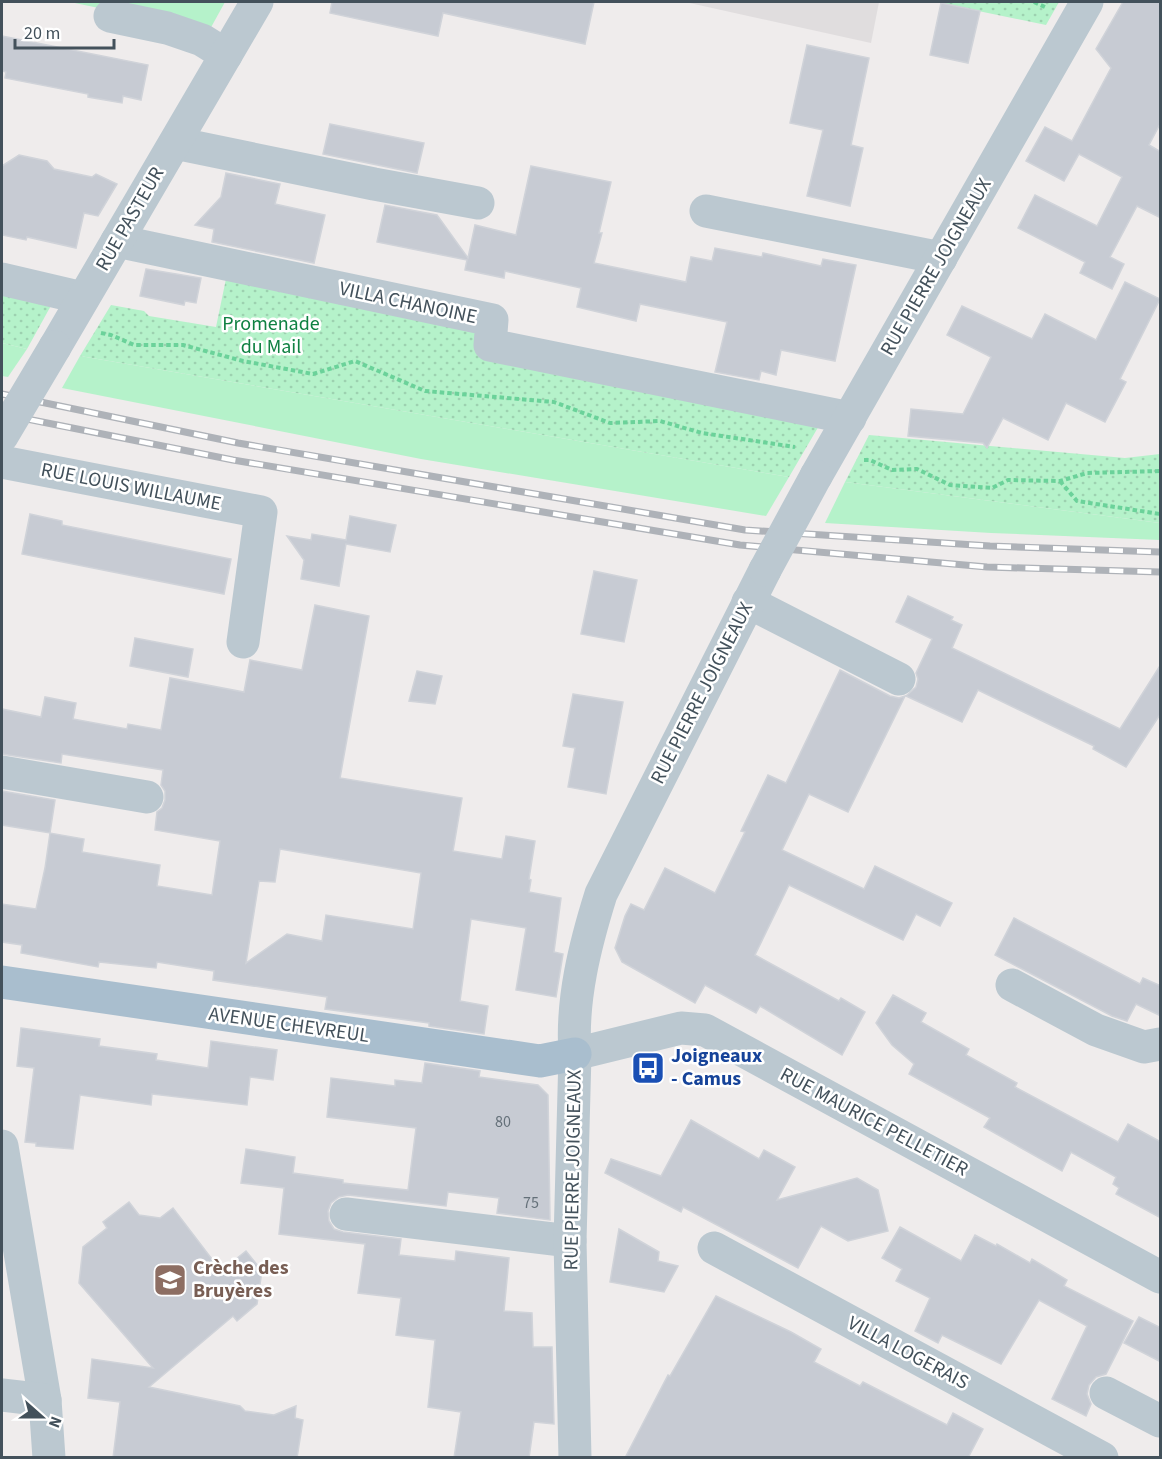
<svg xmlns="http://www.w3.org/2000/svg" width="1162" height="1459" viewBox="0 0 1162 1459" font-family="'Source Sans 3',sans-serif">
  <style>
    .education { fill: #e0ddde }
    .green { fill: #b5f2ca }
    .park { fill: url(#park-dots) }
    .building { fill: #c7cbd3; stroke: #d0d3d9; stroke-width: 1.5; fill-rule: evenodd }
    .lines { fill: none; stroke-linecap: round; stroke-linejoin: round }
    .path { stroke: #6bd29a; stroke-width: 4; stroke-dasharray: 4.5 3; stroke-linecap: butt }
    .minor { stroke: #bbc8d0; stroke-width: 33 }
    .major { stroke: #a9bece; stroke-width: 33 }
    .rail-casing { stroke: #aeb2b8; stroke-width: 7 }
    .rail { stroke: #fff; stroke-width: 4.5; stroke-dasharray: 14; stroke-linecap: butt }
    .minor-bridge { stroke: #bbc8d0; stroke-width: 33 }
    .labels { text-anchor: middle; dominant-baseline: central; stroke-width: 5; stroke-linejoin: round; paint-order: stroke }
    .number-label { font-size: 16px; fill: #647079 }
    .street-label { font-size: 20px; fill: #43515b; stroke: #fff }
    .park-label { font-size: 20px; fill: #0f8142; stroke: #fff }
    .transit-label { font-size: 20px; font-weight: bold; fill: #164399; stroke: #fff; text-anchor: start }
    .education-label { font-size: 20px; font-weight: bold; fill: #785e54; stroke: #fff; text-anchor: start }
  </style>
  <defs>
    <pattern id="park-dots" width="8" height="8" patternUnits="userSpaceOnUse" patternTransform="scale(1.5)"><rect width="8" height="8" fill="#b5f2ca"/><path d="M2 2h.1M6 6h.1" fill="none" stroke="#9dd1b0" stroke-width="1.8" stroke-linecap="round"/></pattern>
  </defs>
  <rect width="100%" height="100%" fill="#efecec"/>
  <path class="education" d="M685 2H879L871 43Z"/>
  <g class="green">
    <path d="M70 2H225L209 31Z"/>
    <path d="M2 343 27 349 8 377 2 376Z"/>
    <path d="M80 356 789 477 766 516 421 459 62 388Z"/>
    <path d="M845 482 1160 523V540L991 533 825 523Z"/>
  </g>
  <g class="park">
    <path d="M935 2H1059L1046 25Z"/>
    <path d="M227 274 483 326 820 424 789 477 80 356 111 305 144 311 149 316 216 327Z"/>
    <path d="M2 291 53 302 27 349 2 343Z"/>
    <path d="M869 435 1125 458 1160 454V523L845 482Z"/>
  </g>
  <g class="building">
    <path d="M332 2H594L585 44 443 13 438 36 330 13Z"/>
    <path d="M1123 2H1161V122L1149 145 1161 152V218L1137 206 1110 257 1124 264 1112 289 1080 273 1085 262 1018 228 1035 195 1097 226 1122 177 1079 154 1064 181 1026 161 1045 127 1072 141 1111 68 1096 49Z"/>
    <path d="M941 3 980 11 968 63 930 55Z"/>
    <path d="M2 36 148 65 141 100 123 96 122 103 88 97V94L5 78 6 72 2 71Z"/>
    <path d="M807 45 869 58 851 145 863 148 850 206 807 196 823 130 790 123Z"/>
    <path d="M330 124 424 143 417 173 323 154Z"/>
    <path d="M19 155 47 161 54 169 92 177 96 174 117 184 98 216 84 213 76 248 27 237 26 240 2 235V166Z"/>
    <path d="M531 166 611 182 599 233H602L594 263 686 282 691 257 712 261 715 248 762 257 763 253 821 266 823 259 856 265 835 361 781 350 776 375 761 371 759 380 715 372 727 322 640 304 636 321 577 307 581 288 505 271 504 278 465 270 467 260 377 242 385 205 437 215 468 258 475 225 516 235Z"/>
    <path d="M226 173 280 184 275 204 325 215 314 263 212 242 214 229 195 225 221 197Z"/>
    <path d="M146 269 201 278 196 303 185 301 184 305 140 296Z"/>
    <path d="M1125 282 1160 299 1120 379 1126 382 1105 422 1066 403 1048 440 1003 418 987 448 983 443 908 436 911 409 963 414 991 357 947 335 962 306 1032 339 1045 314 1096 340Z"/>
    <path d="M30 514 62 521V525L231 559 224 594 22 554Z"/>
    <path d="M350 516 396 525 390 552 346 544 339 586 301 579 304 560 287 536 311 540 312 534 346 540Z"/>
    <path d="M594 571 637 580 624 642 581 634Z"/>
    <path d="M908 596 953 617 951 620 962 625 952 648 1120 729 1161 664V713L1126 767 1093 749 1094 746 978 690 962 722 906 696 916 687 918 679 916 673 932 639 896 622Z"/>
    <path d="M315 605 369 616 340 778 462 798 453 851 502 859 506 836 535 841 529 879 531 880 529 892 561 898 554 952 563 954 556 997 516 990 526 928 471 919 460 1001 488 1006 484 1034 429 1026V1023L325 1009 327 997 213 980 214 971 157 962 156 968 99 962 98 967 21 953 22 945 2 942V904L36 909 45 868 50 833 84 839 82 852 160 865 157 886 212 895 220 841 155 830 157 812 162 808 165 800V791L161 785 163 770 62 754 61 763 2 754V709L41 717 45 697 76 703 73 719 127 729 128 724 161 730 170 678 244 692 250 660 302 670ZM280 849 421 873 413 929 326 915 322 941 287 934 246 963 259 881 275 882Z"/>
    <path d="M135 638 193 649 188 677 130 666Z"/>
    <path d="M840 670 890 696 899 698 905 696 848 812 809 794 782 850 864 889 875 866 952 903 940 926 916 914 903 940 789 885 755 955 839 1001 841 998 865 1012 842 1055 760 1006 756 1013 705 985 695 1003 622 962 615 948 625 916 631 904 644 910 665 868 715 893 745 832 741 831 768 775 786 783Z"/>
    <path d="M417 671 442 676 435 704 409 701Z"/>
    <path d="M573 694 623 702 606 794 568 787 575 748 563 746Z"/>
    <path d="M2 791 55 800 50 833 2 825Z"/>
    <path d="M1014 918 1140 984 1143 978 1161 986V1016L1136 1004 1127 1021 1112 1016 995 955Z"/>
    <path d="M893 995 926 1013 921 1022 969 1049 966 1055 1017 1083 1015 1087 1118 1142 1128 1124 1161 1142V1218L1116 1194 1119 1188 1113 1184 1116 1177 1071 1152 1062 1171 984 1127 990 1118 909 1074 914 1064 892 1045 876 1023Z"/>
    <path d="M21 1028 100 1039 99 1046 157 1054 156 1060 208 1068 211 1041 277 1050 273 1080 250 1077 247 1105 152 1094 151 1105 80 1095 73 1149 36 1146V1143L25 1142 34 1068 17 1066Z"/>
    <path d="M425 1063 480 1071 479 1077 538 1085 548 1095 550 1220 497 1213 499 1198 448 1192 446 1206 348 1195 339 1197 331 1203 328 1211 329 1221 334 1229 343 1232 401 1239 399 1255 455 1261 456 1251 509 1258 504 1311 532 1313 533 1347H552L554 1424 534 1422 529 1458H454L461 1412 428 1407 435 1340 396 1335 401 1298 358 1293 365 1244 279 1234 284 1188 241 1183 246 1149 295 1157 293 1173 343 1180V1183L408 1190 416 1128 327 1117 331 1078 395 1086V1080L422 1083Z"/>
    <path d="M691 1120 759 1159 764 1150 795 1167 777 1200 857 1178 878 1190 888 1231 848 1241 821 1226 798 1268 683 1207 681 1212 605 1173 611 1159 661 1176Z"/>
    <path d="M129 1202 139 1215 160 1218 173 1208 221 1271 246 1251 262 1271 257 1304 237 1321 233 1316 149 1387 240 1406 245 1411 274 1415 296 1406 295 1418 303 1420 297 1458H113L120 1402 88 1398 92 1359 153 1368 79 1283 83 1247 107 1228 103 1222Z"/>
    <path d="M900 1227 961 1261 975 1235 996 1246 997 1244 1030 1263 1032 1259 1067 1280 1064 1286 1133 1321 1106 1374 1096 1377 1089 1385 1087 1394 1091 1404 1086 1416 1052 1399 1087 1326 1039 1300 1001 1364 942 1335 938 1343 915 1331 930 1298 896 1281 902 1269 882 1258Z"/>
    <path d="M619 1229 659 1252 658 1261 678 1266 664 1292 610 1282Z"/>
    <path d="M716 1296 791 1332 821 1349 814 1362 860 1386 863 1382 947 1425 953 1413 983 1429 968 1458H625L668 1375 670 1376Z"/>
    <path d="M1139 1317 1161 1328V1362L1124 1343Z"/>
  </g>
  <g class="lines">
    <g class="path">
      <path d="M1034 2 1047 8"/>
      <path d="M101 333 111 335 134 345H183L243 361 313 374 355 361 425 391 554 402 610 423 660 421 702 433 795 447"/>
      <path d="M864 460H870L892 470 917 469 950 485 992 488 1008 480 1060 481 1087 473 1160 471"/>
      <path d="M1060 481 1077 501 1160 514"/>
    </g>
    <g class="minor">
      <path d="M110 16 167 28 202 40 226 55"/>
      <path d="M175 143 374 184 478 203"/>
      <path d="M706 211 941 258"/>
      <path d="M117 241 492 320 490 345 850 418"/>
      <path d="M2 279 83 298"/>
      <path d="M55 347 257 2"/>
      <path d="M2 462 261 512 243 642"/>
      <path d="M816 476 1087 2"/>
      <path d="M748 602 899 679"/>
      <path d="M2 772 147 797"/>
      <path d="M1012 985 1096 1030 1144 1047 1160 1044"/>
      <path d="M575 1054 681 1028 705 1030 1160 1277"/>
      <path d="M2 1146 45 1400 49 1458"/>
      <path d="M346 1214 570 1241"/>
      <path d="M714 1248 1102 1458"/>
      <path d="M1106 1393 1160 1421"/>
      <path d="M2 1395 45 1400"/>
      <path d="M575 1458 570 1241 575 1054C571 1000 585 945 601 894L765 570"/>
    </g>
    <path class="major" d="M2 982 540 1061 575 1054"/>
    <defs>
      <g id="rail">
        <path d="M2 394 238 443 745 530 990 546 1160 552"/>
        <path d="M2 414 233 460 740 545 987 567 1160 572"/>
      </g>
    </defs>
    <use href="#rail" class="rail-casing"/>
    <use href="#rail" class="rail"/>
    <g class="minor-bridge">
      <path d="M2 436 55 347"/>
      <path d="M765 570 816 476"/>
    </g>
  </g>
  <defs>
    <symbol id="bus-square" viewBox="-11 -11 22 22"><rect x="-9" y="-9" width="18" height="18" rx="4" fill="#1a4fb4" stroke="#fff"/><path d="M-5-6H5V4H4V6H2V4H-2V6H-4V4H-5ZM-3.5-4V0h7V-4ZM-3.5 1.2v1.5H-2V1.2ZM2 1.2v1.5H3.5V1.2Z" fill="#fff"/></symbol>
    <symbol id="school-square" viewBox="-11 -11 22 22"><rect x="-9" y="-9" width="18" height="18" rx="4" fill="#8d6e63" stroke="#fff"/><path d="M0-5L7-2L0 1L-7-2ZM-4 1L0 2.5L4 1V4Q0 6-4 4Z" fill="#fff"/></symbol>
  </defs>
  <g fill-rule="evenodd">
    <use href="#bus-square" x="629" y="1049" width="38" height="38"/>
    <use href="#school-square" x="151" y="1261" width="38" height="38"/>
  </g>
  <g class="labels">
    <g class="number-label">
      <text x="503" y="1122">80</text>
      <text x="531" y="1203">75</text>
    </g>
    <g class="street-label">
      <text transform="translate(130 219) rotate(-60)">RUE PASTEUR</text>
      <text transform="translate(936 267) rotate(-60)">RUE PIERRE JOIGNEAUX</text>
      <text transform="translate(408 303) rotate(12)">VILLA CHANOINE</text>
      <text transform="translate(131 487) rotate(11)">RUE LOUIS WILLAUME</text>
      <text transform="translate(702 693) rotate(-63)">RUE PIERRE JOIGNEAUX</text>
      <text transform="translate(289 1025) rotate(8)">AVENUE CHEVREUL</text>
      <text transform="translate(874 1122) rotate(28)">RUE MAURICE PELLETIER</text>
      <text transform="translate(573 1170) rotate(-89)">RUE PIERRE JOIGNEAUX</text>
      <text transform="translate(908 1353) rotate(28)">VILLA LOGERAIS</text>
    </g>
    <g class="park-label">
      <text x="271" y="324">Promenade<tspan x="271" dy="23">du Mail</tspan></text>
    </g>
    <g class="transit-label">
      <text x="671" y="1056">Joigneaux<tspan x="671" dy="23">- Camus</tspan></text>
    </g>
    <g class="education-label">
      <text x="193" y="1268">Crèche des<tspan x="193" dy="23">Bruyères</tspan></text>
    </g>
  </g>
  <rect width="1162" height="1459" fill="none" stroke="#43515b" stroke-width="6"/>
  <g transform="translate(42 1417) rotate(111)" stroke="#ffffff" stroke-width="4.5" paint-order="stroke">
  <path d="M0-4.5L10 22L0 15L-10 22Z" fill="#43515b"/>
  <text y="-9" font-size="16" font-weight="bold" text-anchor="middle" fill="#43515b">N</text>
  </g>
  <path d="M15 39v9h99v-9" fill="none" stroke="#43515b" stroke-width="3"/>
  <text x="24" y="39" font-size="18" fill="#43515b" stroke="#ffffff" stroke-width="4.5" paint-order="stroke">20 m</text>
</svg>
